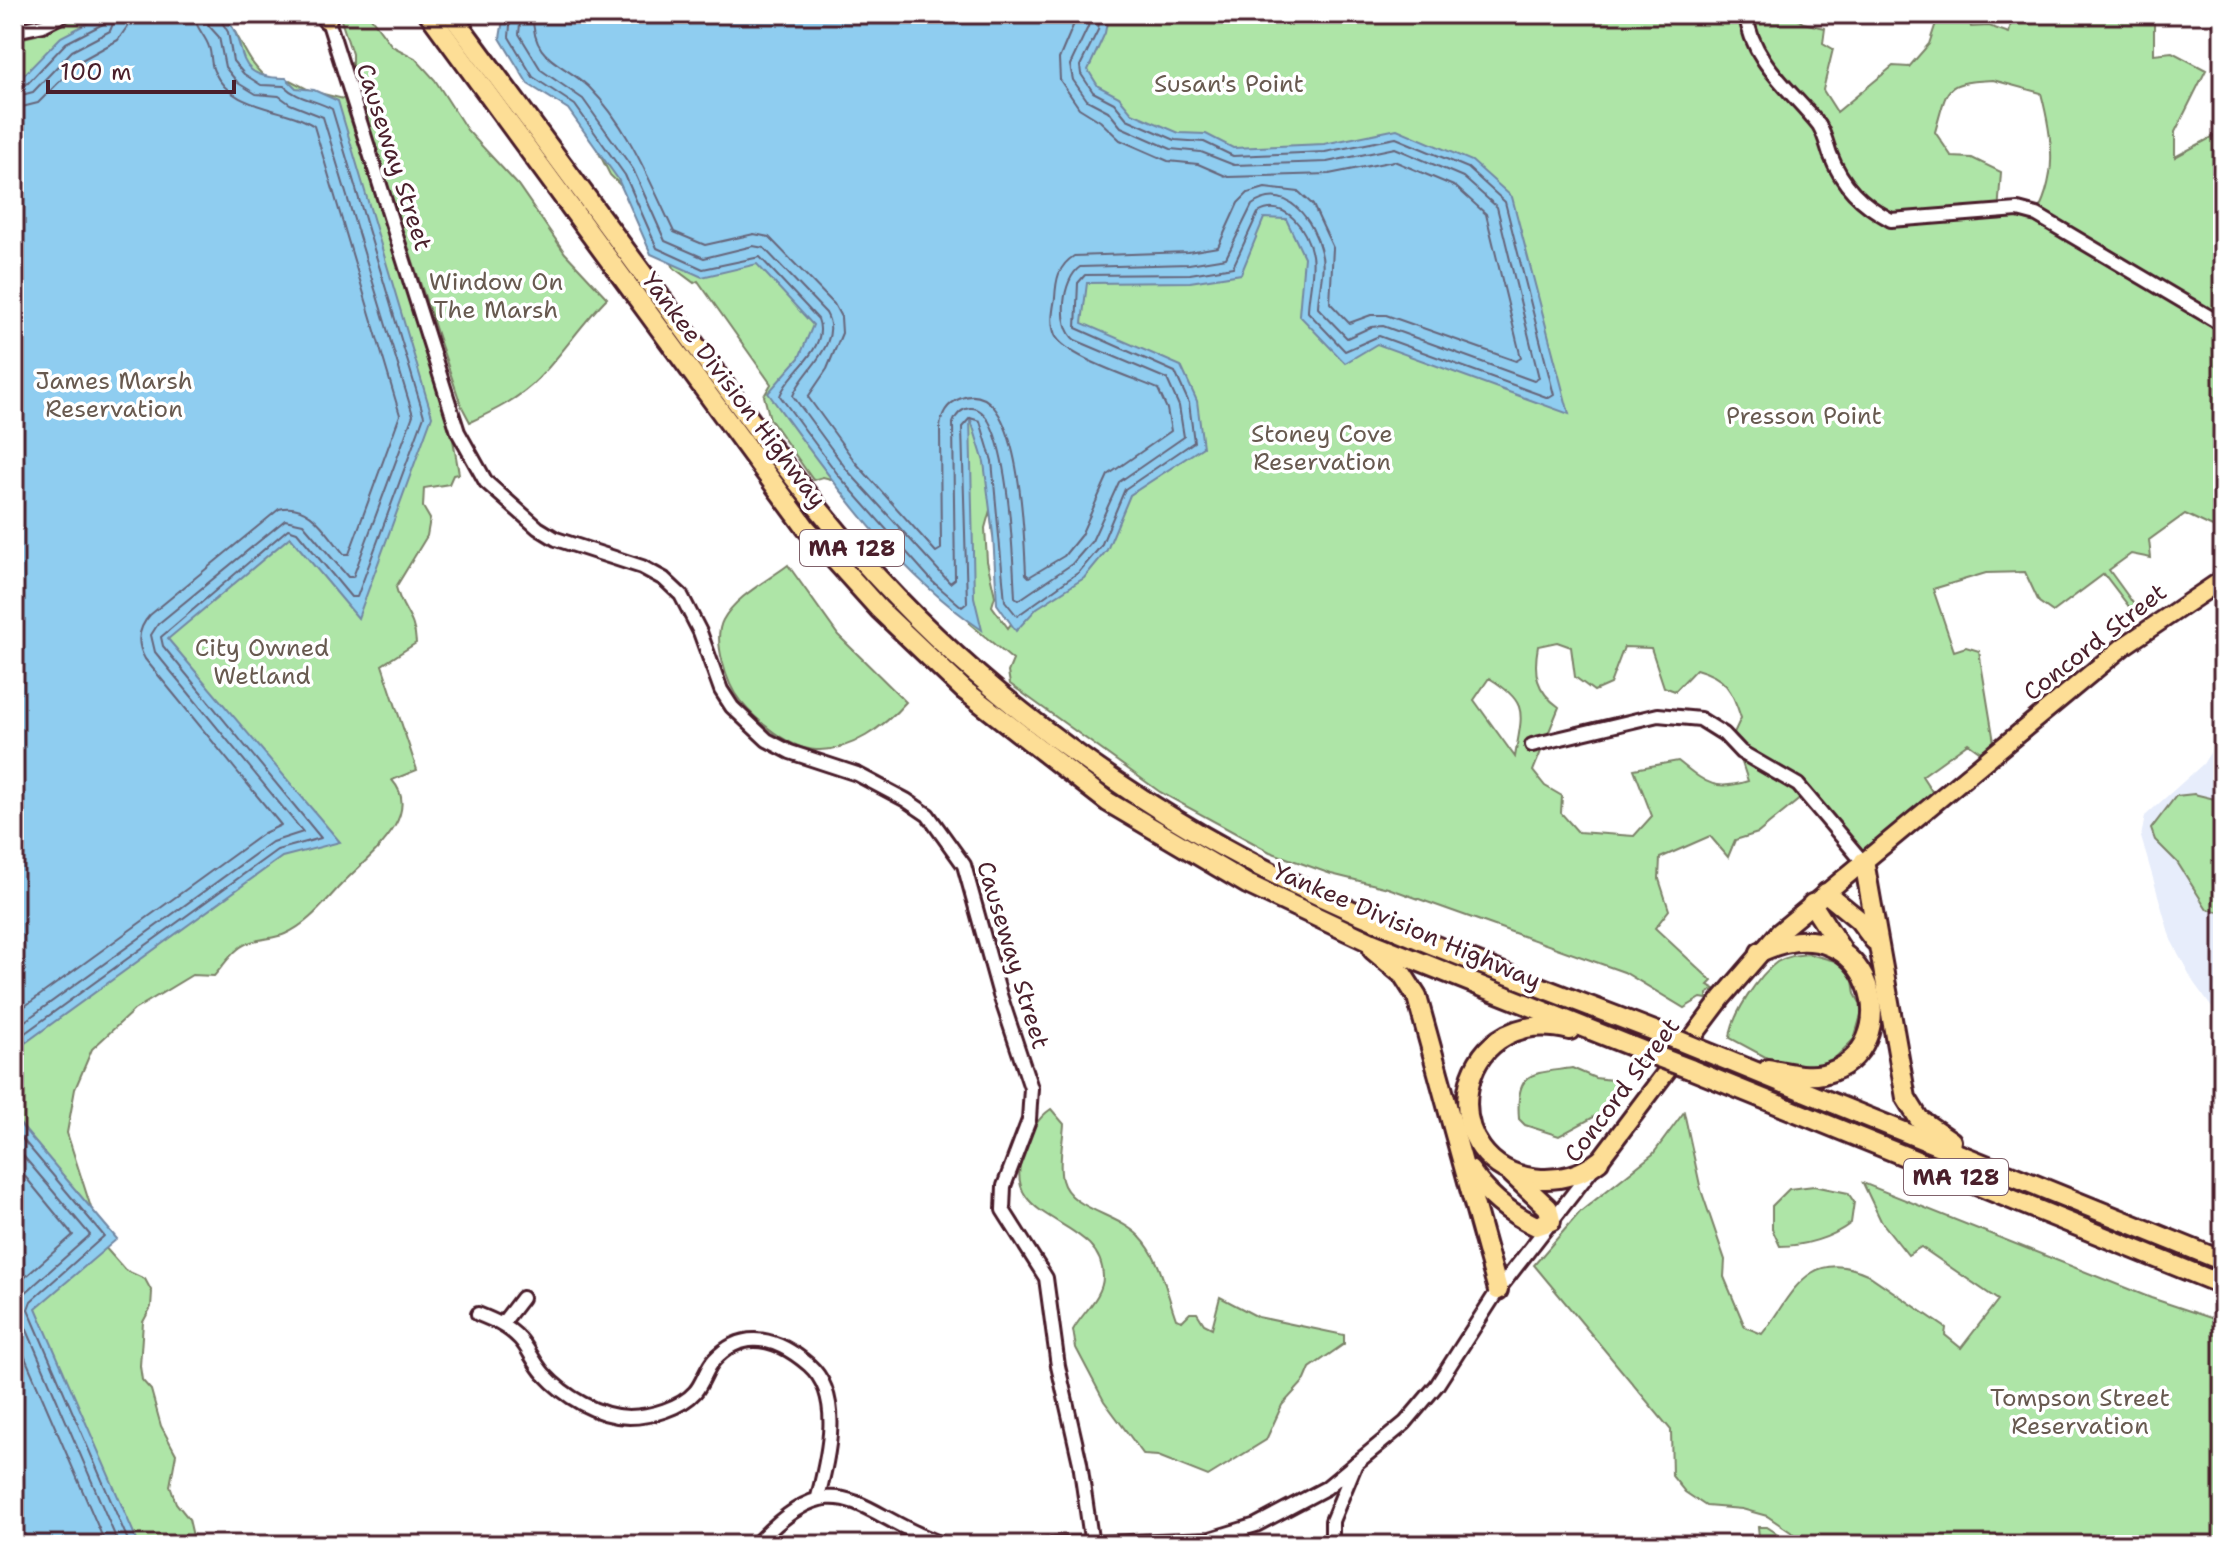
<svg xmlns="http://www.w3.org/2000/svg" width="2237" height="1559" viewBox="0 0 2237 1559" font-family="'Shantell Sans',sans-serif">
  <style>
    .built { fill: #e7edfb }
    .green { fill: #aee5a7; stroke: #7c8269; stroke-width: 2; fill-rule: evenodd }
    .water { fill: #8fcdf0; stroke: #7387a1; stroke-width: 2 }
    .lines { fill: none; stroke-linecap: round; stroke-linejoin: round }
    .shore { stroke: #66657a; stroke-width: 2 }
    .minor-casing { stroke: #4a1f2b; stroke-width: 18 }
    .major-casing { stroke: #4a1f2b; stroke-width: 22 }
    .highway-casing { stroke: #4a1f2b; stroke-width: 24 }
    .minor { stroke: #fff; stroke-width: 12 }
    .major { stroke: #fdde96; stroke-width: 16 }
    .highway { stroke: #fdde96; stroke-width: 18 }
    .highway-bridge-casing { stroke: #4a1f2b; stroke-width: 24; stroke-linecap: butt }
    .highway-bridge { stroke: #fdde96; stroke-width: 18 }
    .labels { text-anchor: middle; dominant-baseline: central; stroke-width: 7; stroke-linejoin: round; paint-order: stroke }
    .shield { fill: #fff; stroke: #80626b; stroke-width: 2 }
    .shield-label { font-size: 22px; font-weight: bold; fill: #4a1f2b }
    .park-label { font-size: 24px; fill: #685a50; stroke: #fff }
    .street-label { font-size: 24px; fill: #4a1f2b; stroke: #fff }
  </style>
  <rect width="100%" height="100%" fill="#fff"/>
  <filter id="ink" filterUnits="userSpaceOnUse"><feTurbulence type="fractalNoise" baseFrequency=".0125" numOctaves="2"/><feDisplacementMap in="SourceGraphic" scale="16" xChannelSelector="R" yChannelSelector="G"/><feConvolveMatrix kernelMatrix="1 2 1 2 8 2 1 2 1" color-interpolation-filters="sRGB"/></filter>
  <g filter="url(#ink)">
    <path class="built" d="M2223 732V1023L2194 983 2171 940 2141 837 2145 816 2203 764Z"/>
    <g class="green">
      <path d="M82 14H223C244 40 244 63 274 84L290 80 311 91 344 99 452 434 459 474 453 475 449 484 424 488 423 507 430 519 427 536 396 587C402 612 415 616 416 643L382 665 417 770 392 780C426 818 361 862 340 886 323 904 308 924 285 934 271 940 250 938 238 949 229 956 222 967 214 976L192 975 134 1010 92 1049 75 1089 67 1133 103 1245 125 1270 145 1279 152 1292 151 1307 143 1322 140 1366 142 1380 151 1390 161 1426 176 1454 170 1486 176 1503 189 1519 195 1545H14V40L36 35Z"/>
      <path d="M349 14H368L392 46 415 58 435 80 467 130 518 185 565 253 607 298C582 323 563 353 538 379 520 398 494 411 470 422L461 405 352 79V54L341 20Z"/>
      <path d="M495 14H647L1081 95 1099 14H1791L1803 23 1825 28 1823 43 1833 49 1823 90 1837 112 1893 66 1909 67 1929 44 1939 14H1968L1971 27 1989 26 2009 33 2013 14H2154V54L2172 52 2206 70 2175 132V157L2214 136 2223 138V543L2219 530 2185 514 2149 540 2151 558 2131 554 2109 570 2138 610 2134 613 2104 574 2053 612 2039 602 2025 572 1986 573 1933 589 1954 651 1966 647 1979 651 1994 742 1982 753 1968 743 1922 776 1933 793 1931 799 1863 852 1849 853 1801 798 1758 833 1735 840 1728 857 1710 836 1660 858 1659 879 1669 910 1655 928 1712 981 1708 985 1715 989 1707 994V999L1701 998 1684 1008 1624 972 1388 888 1331 874 1270 852 1160 792 1010 684 1008 672 1013 660 970 624 969 616 850 484 823 477 813 480 770 419 764 396 771 384 698 281 694 283 674 268 652 217 610 175 591 137ZM1993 80 2041 93C2053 139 2059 179 2032 222L2018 217 2006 219 1998 213 2001 172 1972 158 1952 157 1935 132C1948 87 1943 82 1993 80ZM990 510 993 536 1015 618 1008 628 992 606 995 596 987 561 985 528ZM1557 642 1571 647 1575 677 1594 691 1610 684 1624 647 1651 648 1664 687 1675 691 1696 669C1725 677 1732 689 1741 718L1733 735 1748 781C1713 792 1705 782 1678 761L1634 769 1652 816 1634 836 1578 832 1561 813 1562 796 1545 786 1533 771 1559 707C1536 691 1533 673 1538 646ZM1489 678C1530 703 1522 713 1515 757L1474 700Z"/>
      <path d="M788 565 838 635 906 702C885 726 850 752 816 750 789 749 757 721 740 701 727 685 712 640 723 620 736 596 767 581 788 565Z"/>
      <path d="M2194 794 2223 801V913L2207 909 2177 862 2155 840 2151 829 2176 796Z"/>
      <path d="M1809 954 1835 961 1852 973 1855 994 1863 1008 1854 1039 1835 1058 1816 1066 1800 1068 1771 1060 1730 1038C1731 1016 1759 975 1777 962 1787 956 1797 955 1809 954Z"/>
      <path d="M1572 1068 1595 1078 1612 1080 1620 1089 1614 1106 1559 1136 1525 1125 1519 1119C1515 1069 1533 1074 1572 1068Z"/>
      <path d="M1051 1109 1064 1124C1063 1141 1058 1164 1062 1180 1069 1209 1118 1214 1139 1236 1162 1260 1165 1289 1176 1319L1182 1321 1190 1313H1197L1204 1324 1212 1328 1220 1297 1258 1317 1344 1335V1344L1310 1368 1305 1380 1282 1405 1266 1440 1208 1476 1158 1456 1144 1455 1104 1401 1076 1348 1073 1330C1082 1313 1103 1297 1103 1277 1103 1214 993 1226 1025 1149 1031 1132 1036 1119 1051 1109Z"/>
      <path d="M1684 1112 1701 1190 1725 1260 1724 1277 1745 1327 1762 1334C1792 1296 1806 1247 1867 1274L1946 1328 1945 1335 1961 1348 1998 1300 1921 1247 1908 1255 1881 1221 1863 1183 2151 1298 2223 1322V1545H1810L1767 1516 1742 1509 1706 1506 1685 1492 1672 1476 1671 1430 1534 1265 1580 1212 1653 1154Z"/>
      <path d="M1814 1186 1848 1193 1854 1202 1851 1223C1832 1238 1804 1246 1780 1246L1772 1229V1206L1789 1189Z"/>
      <path d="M1758 1527H1767L1795 1545H1760Z"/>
    </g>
    <g class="water">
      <path d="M105 14H222C253 43 226 79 286 78L296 88 314 90 338 101 432 416 358 618 290 537 168 639 340 842 282 857 14 1051V80L22 77 61 37Z"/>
      <path d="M504 14H1112L1108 17 1105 33 1088 70 1098 86 1119 97 1132 113 1179 133 1206 134 1233 148 1324 144 1397 129 1472 161 1512 197 1569 414 1377 344 1345 363 1299 315 1304 257 1286 219 1264 218 1241 274 1190 282 1087 283 1082 323 1181 366 1197 401 1203 447 1130 495 1107 550 1084 578 1037 608 1016 631 997 604 993 534 984 462 970 417 974 597 982 630C894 571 830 478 768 393L799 358 813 325 757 264 702 277 651 254 618 179 568 109 528 84 500 38Z"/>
      <path d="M14 1117 117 1239 36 1308 139 1545H14Z"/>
    </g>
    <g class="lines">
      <g class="shore">
        <path d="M511 14 509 37 533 77 575 105 625 175 657 248 703 269 760 257 818 319C830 349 787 373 780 396L839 476 933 582 962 607 967 603 962 427 970 418 980 421 992 461 1005 601 1017 616 1079 572 1101 546 1125 489 1194 442 1189 403 1175 372 1076 328 1078 283 1085 275 1190 274 1233 267 1258 213C1286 197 1307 230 1312 255 1315 272 1308 294 1308 312L1345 351 1379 336 1549 398 1554 395 1505 202 1468 168 1396 138 1325 152 1233 156 1204 142 1175 140 1127 119 1114 103 1093 92 1081 74 1080 66 1098 30 1100 14"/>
        <path d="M521 14 519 34 541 70 583 99 633 169 665 241 704 258 753 246 764 248 826 313C844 344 800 373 793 396L847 470 950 583 955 579 953 423C956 415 961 409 970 408 1010 404 1013 567 1015 597L1019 600 1072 564 1092 541 1119 482 1184 437 1179 406 1167 379 1075 340C1057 327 1062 279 1080 267L1189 264 1226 258 1252 205C1287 181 1314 221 1321 252 1326 268 1318 291 1318 308L1347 338 1371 327 1383 326 1534 381 1539 378 1497 207 1463 177 1395 148 1327 162 1234 165 1201 152 1171 149 1121 127 1108 111 1087 100 1073 80 1070 65 1088 27 1090 14"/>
        <path d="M533 14C532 62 560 60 589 87 629 127 650 182 674 232L705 245 754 234 769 237 834 304 841 317 842 333 827 369 808 397 856 463 936 552 941 549 940 428C941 415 947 404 959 399 1022 371 1024 540 1026 574L1029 577 1064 556 1081 535 1108 475 1171 431 1167 409 1158 389C1134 378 1065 357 1055 335 1050 323 1053 310 1055 298 1056 280 1058 266 1074 256L1188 252 1218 247 1238 203 1248 193 1265 188 1299 192 1313 205 1333 248 1330 303 1349 323 1371 315H1386L1516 361 1521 358 1486 214 1456 187 1394 161 1329 174 1228 177 1198 164 1168 161 1120 140 1100 121 1079 108 1060 80 1059 59 1078 14"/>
        <path d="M14 87 28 83 66 43 103 24 107 14"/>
        <path d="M14 97 33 92 72 51 110 31 117 14"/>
        <path d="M14 109 38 103 80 61 118 40 127 27 129 14"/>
        <path d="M14 1014 264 833 281 825 145 659C136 643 138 628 150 615L279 509C310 501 326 533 344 554H349L400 415 314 126C282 105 233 112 214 71 210 63 212 55 209 47 205 34 195 29 195 14"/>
        <path d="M14 1029 272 842 303 832 155 652 151 635 158 624 285 520 303 524 348 577H353L413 415 323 117 290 104 279 96 256 94 238 83 225 67 219 37 209 26 207 14"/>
        <path d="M14 1041 277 850 321 838 163 646 161 637 288 529 297 532 351 597H357L424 416 332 109C316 100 297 99 284 86L261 85 244 74 233 61 228 32 217 14"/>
        <path d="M14 1129 104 1236 31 1301 28 1309 130 1545"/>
        <path d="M14 1145 90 1235 23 1295 18 1309 119 1545"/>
        <path d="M14 1163 73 1235 14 1287"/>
        <path d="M14 1332 106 1545"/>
      </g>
      <defs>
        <g id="minor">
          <path d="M326 14 458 432 486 482 538 528 556 539 642 567 664 579 681 595 700 632 721 690 732 707 767 740 790 752 857 774 906 800 928 815 964 865 1000 995 1031 1088 1029 1120 1004 1186 1003 1210 1046 1278 1058 1366 1080 1463 1092 1545"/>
          <path d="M1746 14C1751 61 1792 91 1819 125 1824 133 1827 145 1830 154 1842 185 1861 204 1891 220L2018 210 2037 215 2223 325"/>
          <path d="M14 31 43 25 65 14"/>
          <path d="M1532 745 1658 715 1700 719 1724 734 1741 752 1798 785 1863 862"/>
          <path d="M478 1314C493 1320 508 1326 520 1339 529 1349 534 1363 544 1374 564 1396 598 1417 629 1417 650 1417 681 1408 695 1392 703 1383 706 1369 714 1360 744 1327 779 1339 809 1365 844 1396 828 1457 818 1497"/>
          <path d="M502 1324 522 1298"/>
          <path d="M755 1545C840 1456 855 1514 945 1545"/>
          <path d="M1049 1545 1210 1539 1256 1525 1326 1488 1405 1423 1437 1385 1498 1290 1593 1168"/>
          <path d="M1332 1545V1521L1356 1463"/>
        </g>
        <path id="major" d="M1599 1161 1722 998 1779 932 2124 646 2223 579"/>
        <g id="highway">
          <path d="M327 14V19"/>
          <path d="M429 14 806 528 879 609 964 690 1108 802 1247 884 1370 942 1656 1056"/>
          <path d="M451 14C522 111 594 208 666 305 729 391 790 478 860 558 957 668 1077 763 1203 836 1350 920 1514 976 1670 1037"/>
          <path d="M1864 861 1906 1098 1919 1119 1951 1141"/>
          <path d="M1826 893 1859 920 1874 940"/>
          <path d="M1812 904 1841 949"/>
          <path d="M1373 950 1403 975 1417 997 1498 1290"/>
          <path d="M1760 952C1871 899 1913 1052 1823 1074 1805 1078 1785 1072 1768 1069"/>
          <path d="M1570 1030C1449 1001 1429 1171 1541 1179 1561 1180 1583 1174 1599 1161"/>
          <path d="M1702 1050 2223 1261"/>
          <path d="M1690 1069 2223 1285"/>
          <path d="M1470 1170C1487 1195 1509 1213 1536 1226L1551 1221 1548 1208 1512 1174"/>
        </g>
      </defs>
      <use href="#minor" class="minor-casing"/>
      <use href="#major" class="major-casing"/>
      <use href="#highway" class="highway-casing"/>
      <use href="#minor" class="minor"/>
      <use href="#major" class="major"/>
      <use href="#highway" class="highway"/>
      <defs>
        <g id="highway-bridge">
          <path d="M1670 1037 1702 1050"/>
          <path d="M1656 1056 1690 1069"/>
        </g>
      </defs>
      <use href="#highway-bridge" class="highway-bridge-casing"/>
      <use href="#highway-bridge" class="highway-bridge"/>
    </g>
  </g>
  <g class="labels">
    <g class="shield">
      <rect x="800" y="530" width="104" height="36" rx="6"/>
      <rect x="1904" y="1159" width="104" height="36" rx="6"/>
    </g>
    <g class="shield-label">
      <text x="852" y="548">MA 128</text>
      <text x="1956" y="1177">MA 128</text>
    </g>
    <g class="park-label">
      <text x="1229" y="84">Susan's Point</text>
      <text x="496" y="282">Window On<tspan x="496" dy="28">The Marsh</tspan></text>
      <text x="114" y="381">James Marsh<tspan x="114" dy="28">Reservation</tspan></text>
      <text x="1804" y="416">Presson Point</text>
      <text x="1322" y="434">Stoney Cove<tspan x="1322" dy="28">Reservation</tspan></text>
      <text x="262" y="648">City Owned<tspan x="262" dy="28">Wetland</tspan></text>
      <text x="2080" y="1398">Tompson Street<tspan x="2080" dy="28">Reservation</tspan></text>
    </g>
    <g class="street-label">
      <text transform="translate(394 157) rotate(72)">Causeway Street</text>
      <text transform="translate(734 390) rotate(53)">Yankee Division Highway</text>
      <text transform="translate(2095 642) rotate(-38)">Concord Street</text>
      <text transform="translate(1407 926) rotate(23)">Yankee Division Highway</text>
      <text transform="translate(1013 955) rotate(73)">Causeway Street</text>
      <text transform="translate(1622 1090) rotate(-53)">Concord Street</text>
    </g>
  </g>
  <rect width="2237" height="1559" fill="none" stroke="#fff" stroke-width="48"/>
  <rect x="24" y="24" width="2189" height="1511" fill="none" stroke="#4a1f2b" stroke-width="3" filter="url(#ink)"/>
  <path d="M48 80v12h186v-12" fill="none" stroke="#4a1f2b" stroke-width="4"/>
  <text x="60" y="80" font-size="24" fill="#4a1f2b" stroke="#ffffff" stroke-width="6" paint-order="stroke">100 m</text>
</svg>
